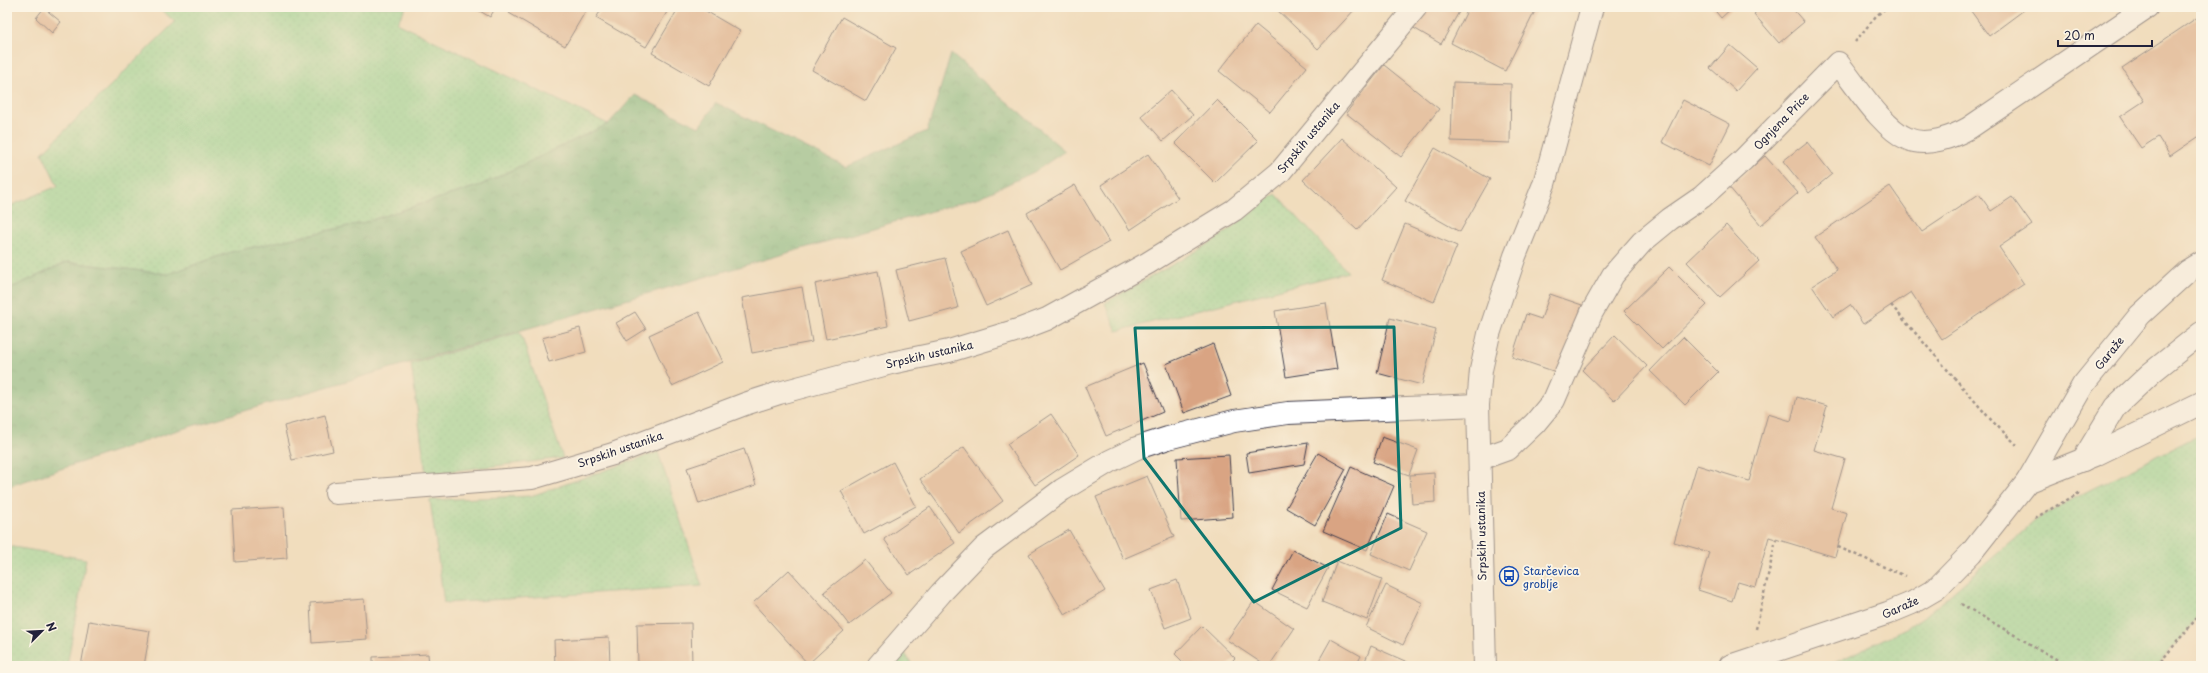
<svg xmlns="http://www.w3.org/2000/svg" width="2208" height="673" viewBox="0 0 2208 673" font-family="'Playpen Sans',sans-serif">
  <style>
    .grass { fill: url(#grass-dots); stroke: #577e69 }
    .forest { fill: url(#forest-crowns); stroke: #4a6e5e }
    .building { fill: #d9a483 }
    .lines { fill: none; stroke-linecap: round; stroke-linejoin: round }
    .minor-casing { stroke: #413e4e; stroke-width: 24 }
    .path { stroke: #413e4e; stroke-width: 2.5; stroke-dasharray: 3 3; stroke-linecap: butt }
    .minor { stroke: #fff; stroke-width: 22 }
    .marked { fill: none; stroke: #0f766e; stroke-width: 3; stroke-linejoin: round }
    .labels { text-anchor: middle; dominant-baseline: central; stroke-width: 3.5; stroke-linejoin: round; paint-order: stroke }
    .street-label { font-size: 11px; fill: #22223b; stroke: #fcf5e5 }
    .transit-label { font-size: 11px; fill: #164399; stroke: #fcf5e5; text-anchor: start }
  </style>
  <defs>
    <pattern id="grass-dots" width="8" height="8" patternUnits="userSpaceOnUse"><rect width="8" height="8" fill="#8cd997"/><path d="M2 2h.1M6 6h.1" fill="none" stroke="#78ba83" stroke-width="1.8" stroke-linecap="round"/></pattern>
    <pattern id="forest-crowns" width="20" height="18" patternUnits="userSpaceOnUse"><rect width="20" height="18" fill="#71b980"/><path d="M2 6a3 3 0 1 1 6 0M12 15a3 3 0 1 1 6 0" fill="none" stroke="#5c966a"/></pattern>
  </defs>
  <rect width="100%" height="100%" fill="#fcf5e5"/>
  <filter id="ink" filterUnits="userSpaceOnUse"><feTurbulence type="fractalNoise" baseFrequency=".025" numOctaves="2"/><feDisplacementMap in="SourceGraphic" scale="8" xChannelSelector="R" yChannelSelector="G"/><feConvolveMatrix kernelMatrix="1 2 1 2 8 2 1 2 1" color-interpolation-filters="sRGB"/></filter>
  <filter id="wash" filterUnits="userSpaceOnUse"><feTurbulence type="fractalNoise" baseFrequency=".012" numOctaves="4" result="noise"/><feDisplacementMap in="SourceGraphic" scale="16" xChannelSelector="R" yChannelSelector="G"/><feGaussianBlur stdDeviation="0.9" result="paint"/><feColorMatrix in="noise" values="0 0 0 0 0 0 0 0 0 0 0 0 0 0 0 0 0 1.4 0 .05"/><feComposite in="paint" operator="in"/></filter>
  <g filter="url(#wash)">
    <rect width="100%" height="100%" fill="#f1ddbd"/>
    <g class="grass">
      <path d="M158 7H406L397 23 608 124 481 185 362 223 231 252 168 274 67 262 7 290V207L58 186 42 153 175 22Z"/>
      <path d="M1276 194 1348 272 1117 331 1105 303 1214 241Z"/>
      <path d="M520 332 563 458 426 474 411 364Z"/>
      <path d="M2201 434V613L2157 666H1828L1906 628 1929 613 2036 520 2068 501Z"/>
      <path d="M658 452 702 586 444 603 430 500 531 496Z"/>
      <path d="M7 546 86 559 67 666H7Z"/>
      <path d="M903 650 913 666H889Z"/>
    </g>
    <path class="forest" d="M951 54 1065 151 1034 172 980 197 175 431 7 487V290L67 262 168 274 231 252 362 223 481 185 608 124 635 95 699 127 716 103 846 167 927 131Z"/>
    <g id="blocks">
      <g class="building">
        <path d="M473 7H496L490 17Z"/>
        <path d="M513 7H588L565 46 509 13Z"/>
        <path d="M603 7H670L646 47 596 18Z"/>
        <path d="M679 7H699L740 31 709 86 652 53Z"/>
        <path d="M1274 7H1357L1318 49Z"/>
        <path d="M1423 7H1455L1460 10 1441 44 1412 27Z"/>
        <path d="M1469 7H1537L1505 71 1451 43Z"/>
        <path d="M1712 7H1733L1721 18Z"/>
        <path d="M1762 7H1791L1804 22 1779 43 1754 14Z"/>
        <path d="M1968 7H2028L1989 36Z"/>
        <path d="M44 8 61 22 52 33 36 18Z"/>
        <path d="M842 17 896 48 866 101 812 70Z"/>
        <path d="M2198 17 2201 21V135L2170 156 2158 137 2141 148 2120 117 2144 101 2122 68Z"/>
        <path d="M1256 25 1307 67 1270 112 1219 71Z"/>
        <path d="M1730 45 1757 68 1736 91 1710 68Z"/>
        <path d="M1384 65 1439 109 1401 157 1346 113Z"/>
        <path d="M1453 82 1511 84 1510 143 1451 141Z"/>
        <path d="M1171 90 1193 115 1163 141 1141 116Z"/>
        <path d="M1217 100 1258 141 1215 183 1175 143Z"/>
        <path d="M1683 100 1730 124 1709 166 1662 142Z"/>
        <path d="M1342 138 1396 187 1357 230 1303 180Z"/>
        <path d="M1807 142 1832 174 1809 193 1783 161Z"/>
        <path d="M1435 148 1490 179 1460 232 1405 201Z"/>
        <path d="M1148 154 1178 198 1130 230 1101 185Z"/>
        <path d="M1765 156 1798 193 1761 225 1729 187Z"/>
        <path d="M1075 185 1109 242 1060 270 1027 213Z"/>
        <path d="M1890 186 1922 232 1979 194 1991 211 2012 197 2032 225 1999 247 2024 284 1942 339 1911 292 1863 324 1850 305 1833 317 1812 286 1837 270 1815 237Z"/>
        <path d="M1405 224 1457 246 1434 302 1382 280Z"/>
        <path d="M1726 225 1759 261 1720 297 1687 262Z"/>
        <path d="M1008 230 1032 285 986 306 961 251Z"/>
        <path d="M945 258 958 308 909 321 896 270Z"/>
        <path d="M1669 267 1707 305 1662 349 1624 311Z"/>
        <path d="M878 271 888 326 826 339 815 284Z"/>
        <path d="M802 287 812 342 752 353 742 298Z"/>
        <path d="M1550 294 1582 305 1559 373 1512 357 1526 314 1541 319Z"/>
        <path d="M1326 303 1337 369 1286 377 1275 311Z"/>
        <path d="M635 312 646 329 627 341 616 323Z"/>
        <path d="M699 312 723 362 672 386 649 335Z"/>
        <path d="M1390 318 1436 330 1422 385 1377 373Z"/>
        <path d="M580 328 586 352 549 362 542 338Z"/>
        <path d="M1615 335 1647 366 1614 401 1582 370Z"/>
        <path d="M1683 337 1718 372 1685 405 1650 371Z"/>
        <path d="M1213 344 1231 396 1184 413 1166 364Z"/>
        <path d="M1143 363 1163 412 1106 436 1085 387Z"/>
        <path d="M1797 397 1827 406 1814 450 1845 459 1831 508 1847 513 1835 557 1769 537 1755 587 1738 582 1732 601 1698 590 1709 552 1674 542 1697 465 1749 481 1768 414 1791 421Z"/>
        <path d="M1051 414 1079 455 1035 485 1007 444Z"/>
        <path d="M325 415 333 451 292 460 284 426Z"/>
        <path d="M1382 437 1418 450 1409 475 1373 462Z"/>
        <path d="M1308 443 1304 464 1249 473 1246 453Z"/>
        <path d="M964 447 1003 501 959 533 920 479Z"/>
        <path d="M744 449 756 485 699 504 687 468Z"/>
        <path d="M1318 453 1346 469 1315 525 1286 508Z"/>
        <path d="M1229 455 1233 517 1181 521 1177 458Z"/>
        <path d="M893 462 916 506 864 534 841 491Z"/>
        <path d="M1351 467 1394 486 1367 550 1323 531Z"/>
        <path d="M1434 473 1435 502 1412 504 1410 475Z"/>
        <path d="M1147 476 1174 537 1123 559 1096 497Z"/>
        <path d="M284 507 287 558 235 562 232 510Z"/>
        <path d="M930 507 955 543 909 575 884 539Z"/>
        <path d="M1388 514 1427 531 1409 571 1371 554Z"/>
        <path d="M1069 530 1105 591 1065 615 1029 554Z"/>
        <path d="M1293 550 1328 568 1307 607 1272 590Z"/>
        <path d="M865 560 891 593 849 625 824 592Z"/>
        <path d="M1337 561 1382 579 1367 620 1322 602Z"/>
        <path d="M789 570 844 631 808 664 753 603Z"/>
        <path d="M1177 580 1191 618 1165 628 1151 590Z"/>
        <path d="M1386 585 1423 603 1403 645 1366 627Z"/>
        <path d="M364 599 367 639 312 643 310 603Z"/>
        <path d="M1254 601 1294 629 1269 666H1266L1227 640Z"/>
        <path d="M89 621 150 631 144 666H81Z"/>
        <path d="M691 623 692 664 638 666 637 624Z"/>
        <path d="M1202 626 1235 658 1227 666H1187L1175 654Z"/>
        <path d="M609 637 610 666H555L554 640Z"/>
        <path d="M1331 639 1361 656 1356 666H1321L1317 664Z"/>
        <path d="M1371 646 1414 665V666H1363Z"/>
        <path d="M428 654 429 666H373V657Z"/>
      </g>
    </g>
  </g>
  <g filter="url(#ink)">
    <use href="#blocks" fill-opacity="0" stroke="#413e4e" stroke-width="1"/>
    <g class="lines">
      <defs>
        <g id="minor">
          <path d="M1480 459 1508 449 1535 423 1554 400 1592 312 1613 275 1642 242 1670 219 1702 197 1743 160 1838 63C1856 85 1882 128 1908 139 1927 147 1953 137 1969 128L2147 7"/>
          <path d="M2083 460 2115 407 2151 373 2201 333"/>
          <path d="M2027 482 2097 454 2201 403"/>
          <path d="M336 493 532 478 613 454 745 404 779 393 891 363 949 351 1021 329 1047 319 1148 263 1234 210 1280 172 1416 7"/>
          <path d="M878 666 941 593 984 548 1062 490 1110 461 1137 448 1168 438 1234 421 1288 413 1478 405"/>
          <path d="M1485 666 1478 405 1481 370 1489 334 1515 256 1544 184 1592 7"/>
          <path d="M1730 666 1888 613 1912 603 1936 589 1971 553 2027 482 2083 385 2140 315 2188 271 2201 263"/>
        </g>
      </defs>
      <use href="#minor" class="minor-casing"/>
      <g class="path">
        <path d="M1855 42 1876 16 1887 7"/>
        <path d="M1891 305 1992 421 2017 445"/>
        <path d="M2035 518 2081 492"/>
        <path d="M1838 547 1905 576"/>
        <path d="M1961 604 2068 666"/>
        <path d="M1756 629 1776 540"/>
        <path d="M2157 666 2201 613"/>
      </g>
      <use href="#minor" class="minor"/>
    </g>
  </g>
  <path d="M0 0H2208V673H0ZM1394 327 1401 528 1254 602 1144 458 1135 328Z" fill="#f1ddbd" fill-opacity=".55" fill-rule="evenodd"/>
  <path class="marked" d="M1394 327 1401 528 1254 602 1144 458 1135 328Z"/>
  <defs>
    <symbol id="bus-ring" viewBox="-11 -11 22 22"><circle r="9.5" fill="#fcf5e5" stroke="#1a4fb4" stroke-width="1.5"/><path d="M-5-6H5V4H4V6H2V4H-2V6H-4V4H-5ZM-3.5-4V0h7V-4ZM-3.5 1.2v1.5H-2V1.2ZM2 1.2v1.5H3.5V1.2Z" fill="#1a4fb4"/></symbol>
  </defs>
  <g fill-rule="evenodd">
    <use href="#bus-ring" x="1498" y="565" width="22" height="22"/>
  </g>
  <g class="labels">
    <g class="street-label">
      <text transform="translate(1781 121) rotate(-46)">Ognjena Price</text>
      <text transform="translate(1308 137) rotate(-50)">Srpskih ustanika</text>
      <text transform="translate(2109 353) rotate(-51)">Garaže</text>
      <text transform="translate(929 354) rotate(-13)">Srpskih ustanika</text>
      <text transform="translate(620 449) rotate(-19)">Srpskih ustanika</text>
      <text transform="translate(1481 536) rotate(-91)">Srpskih ustanika</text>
      <text transform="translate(1900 607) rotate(-24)">Garaže</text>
    </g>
    <g class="transit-label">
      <text x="1523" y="570">Starčevica<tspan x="1523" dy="13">groblje</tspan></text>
    </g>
  </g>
  <rect width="2208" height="673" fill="none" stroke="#fcf5e5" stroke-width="24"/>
  <g transform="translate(42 631) rotate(66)" stroke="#fcf5e5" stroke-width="3" paint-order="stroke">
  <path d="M0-3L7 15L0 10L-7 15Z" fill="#22223b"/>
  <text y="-6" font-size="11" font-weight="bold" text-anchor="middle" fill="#22223b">N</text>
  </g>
  <path d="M2058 40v6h94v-6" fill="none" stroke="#22223b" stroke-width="2"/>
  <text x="2064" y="40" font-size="12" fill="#22223b" stroke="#fcf5e5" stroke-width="3" paint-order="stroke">20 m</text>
</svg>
